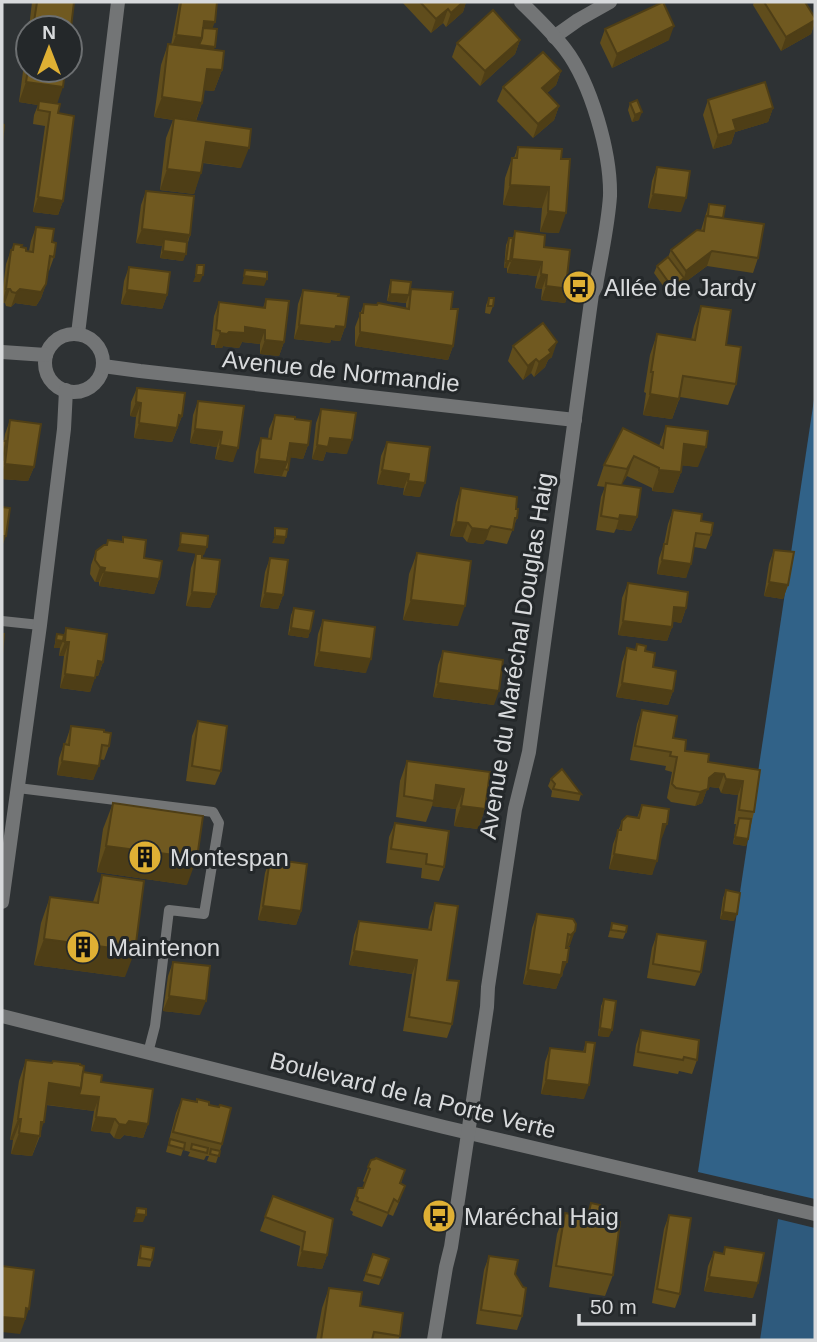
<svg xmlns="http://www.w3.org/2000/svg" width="817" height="1342" viewBox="0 0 817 1342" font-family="Helvetica,sans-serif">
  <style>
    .green { fill: #2e5a7d }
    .forest { fill: #316288 }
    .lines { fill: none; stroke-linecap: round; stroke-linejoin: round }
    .service { stroke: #737576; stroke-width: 10 }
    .minor { stroke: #737576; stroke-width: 14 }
    .tertiary { stroke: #737576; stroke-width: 14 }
    .wall { fill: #604d1c }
    .shaded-wall { fill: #4e3e16 }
    .building { fill: #705920; stroke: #4e3e16; stroke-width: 2 }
    .labels { text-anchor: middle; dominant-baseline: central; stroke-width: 6; stroke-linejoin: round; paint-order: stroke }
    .poi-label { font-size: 24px; fill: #d8dadc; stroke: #24282a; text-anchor: start }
    .street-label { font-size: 24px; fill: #d8dadc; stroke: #24282a }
  </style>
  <rect width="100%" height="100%" fill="#2e3234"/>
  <path class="green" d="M778 1219 815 1228V1340H760Z"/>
  <path class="forest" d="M815 393V1199L698 1172Z"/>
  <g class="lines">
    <g class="service">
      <path d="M2 621 40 625"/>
      <path d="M18 788 213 812 219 823 204 914 169 910 155 1026 148 1053"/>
    </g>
    <path class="minor" d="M554 37 578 20 610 2"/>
    <g class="tertiary">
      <path d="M78 334 118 2"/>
      <circle cx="74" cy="363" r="29"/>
      <path d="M2 352 46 355"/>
      <path d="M103 366 140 371 575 420"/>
      <path d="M2 902 40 625 64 429 66 390"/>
      <path d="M2 1016 444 1127 815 1214"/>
      <path d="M434 1340 446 1267 451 1247 487 1007 488 987 515 809 529 752 592 294 596 286C601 256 608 226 610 196 611 153 591 83 565 49 552 32 536 17 521 2"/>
    </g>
  </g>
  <g class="wall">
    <path d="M32 2H74L70 28H29Z"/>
    <path d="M179 2H217L212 29 214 50 222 70 214 91 204 90 202 103 196 121 241 168 203 163 194 194 160 190 166 138 173 120 154 117 161 65 168 44 171 45Z"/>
    <path d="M402 2H466L463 12 446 27 443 23 431 33Z"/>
    <path d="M754 2H805L815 18V22L811 34 781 51 753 5Z"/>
    <path d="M605 29 669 40 612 68 600 43Z"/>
    <path d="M28 33V70L57 104 63 201 58 215 33 212 45 126 33 124 34 115 38 105 19 102Z"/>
    <path d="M520 40 515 54 480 86 452 57 457 43Z"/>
    <path d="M561 71 556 85 547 93 559 106 554 120 533 138 497 101 503 87Z"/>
    <path d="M708 100 773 108 768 122 735 132 731 144 713 149 703 115Z"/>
    <path d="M630 103 639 120 632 122 628 110Z"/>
    <path d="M518 147 561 159 559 233 540 232 542 208 503 205 505 178 512 158H514Z"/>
    <path d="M657 167 681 212 648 208 652 181Z"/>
    <path d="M146 191 190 235 183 261 160 258 162 246 136 243 141 205Z"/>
    <path d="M709 204 758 258 753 273 707 266 669 294 654 273 657 266 668 257 671 250 701 230Z"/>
    <path d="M36 227 52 242 54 257 49 271H48L46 284 41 298 36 306 15 303 11 307 6 306 5 303H2V295L6 264 11 250 14 244 21 247 26 251H29L31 241Z"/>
    <path d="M515 231 544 247 567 277 570 289 565 303 541 300 542 289 535 288 537 276 507 273V268H504L506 245 509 238H513Z"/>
    <path d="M129 267 167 295 162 309 121 304 124 281Z"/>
    <path d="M391 280 409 295 411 289 451 309 453 346 448 360 355 346V327L364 304 406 308V303L387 301 389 287Z"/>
    <path d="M303 290 345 327 340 341 331 340 330 343 294 339 298 304Z"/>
    <path d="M489 298 493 306 490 314 485 313 486 305Z"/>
    <path d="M266 299 284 342 279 356 260 354V344L242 342 239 348 223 346 222 348H215V345H211L214 316 219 302 263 308Z"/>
    <path d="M701 306 726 345 736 384 728 405 680 397 672 419 643 415 646 393 644 392 650 355 657 334 691 340 694 326Z"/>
    <path d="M513 346 552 357 548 360 545 367 534 377 531 373 523 380 508 361Z"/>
    <path d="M137 388 182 416 172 442 134 438 136 417 130 416 131 402Z"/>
    <path d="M198 401 244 406 233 462 215 459 217 447 190 443 193 415Z"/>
    <path d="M321 409 347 454 326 452 323 461 312 459 316 423Z"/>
    <path d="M275 415 295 419 308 445 303 459 290 457 288 470 286 477 254 473 256 452 261 438 268 439 269 429Z"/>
    <path d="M10 420 34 467 28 481 2 479V441H4L5 434Z"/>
    <path d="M666 426 698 467 681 465V472L673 493 652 491V488L627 476 621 485 637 517 631 531 616 529 614 533 596 530 601 497 605 487 597 486 604 465 659 446Z"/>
    <path d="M387 442 430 447 420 497 403 495 404 488 377 484 381 456Z"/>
    <path d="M461 488 516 509 517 518 507 544 486 540 483 544 467 542 463 537 450 536 456 503Z"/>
    <path d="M673 510 701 521 711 535 706 549 694 547 686 578 657 574 659 558 664 544 668 524Z"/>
    <path d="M123 537 144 558 159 579 154 594 99 586V582H95L90 574 91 565 96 551 106 545 108 540 122 541Z"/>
    <path d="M774 550 788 585 783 599 764 596 769 564Z"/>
    <path d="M417 553 458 626 403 620 409 574Z"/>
    <path d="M196 554 202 558 216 594 210 608 186 606 191 568Z"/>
    <path d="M270 558 283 595 278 609 260 607 265 572Z"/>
    <path d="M628 583 686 608 681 623 672 621V627L667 641 618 635 622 598Z"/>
    <path d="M294 608 310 631 308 638 288 635 291 615Z"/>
    <path d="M323 620 366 673 314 666 318 634Z"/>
    <path d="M66 628 103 662 98 676H95L90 692 60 688 64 656H59L60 648H54L57 634 64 635Z"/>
    <path d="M637 644 645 651 653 667 673 691 668 705 616 697 622 662 627 648 635 650Z"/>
    <path d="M443 651 494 705 433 697 438 665Z"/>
    <path d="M642 710 685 751 708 762 760 770 754 812 746 846 733 844 736 824H734L738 795 721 793 719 788 710 787 707 789 702 803 695 806 671 802 667 798 672 772 665 770 666 766 630 760 637 724Z"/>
    <path d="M198 721 221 771 215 785 186 781 192 736Z"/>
    <path d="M71 726 104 732 109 746 104 760 100 759 93 780 57 775 59 758 64 744H65Z"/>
    <path d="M407 761 490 772 485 809 478 829 454 826 456 809 432 806 426 822 396 817 400 781Z"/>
    <path d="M551 779 581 794 579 801 551 797 552 791 548 786Z"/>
    <path d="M113 803 187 885 97 872 103 829Z"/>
    <path d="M642 805 662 838H661L652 875 609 869 613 844 622 821 637 818Z"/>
    <path d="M395 823 444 867 439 881 421 878 422 868 386 863 389 837Z"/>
    <path d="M270 859 301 911 296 925 258 920 265 873Z"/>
    <path d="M102 875 125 977 34 965 41 923 50 897 93 902Z"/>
    <path d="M726 890 734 921 720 919 723 898Z"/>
    <path d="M435 903 447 980 452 1024 447 1038 403 1031 412 974 349 965 354 935 359 921 428 930 430 917Z"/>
    <path d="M537 914 573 919 570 945 567 948 562 977 561 976 556 989 523 984 532 928Z"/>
    <path d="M612 923 626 932 623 939 608 937Z"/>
    <path d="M657 934 701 972 695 986 647 978 652 948Z"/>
    <path d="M173 962 200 1015 163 1011 168 976Z"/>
    <path d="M604 999 609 1037 598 1036 601 1006Z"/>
    <path d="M641 1030 697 1060 692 1074 679 1071 678 1074 633 1066 636 1045Z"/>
    <path d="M586 1042 584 1099 541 1094 545 1062 550 1048 583 1052Z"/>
    <path d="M26 1060 83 1072 101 1082 148 1124 143 1138 124 1135 120 1139 114 1138 110 1133 91 1131 94 1111 46 1105 40 1136 32 1156 11 1154 13 1140H10L19 1081Z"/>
    <path d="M182 1099 209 1105 222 1144 216 1163 207 1161 209 1156H206L204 1160 188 1156 190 1152 183 1150 181 1156 166 1152 176 1113Z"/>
    <path d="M371 1160 405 1170 401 1183 400 1200 393 1216 388 1214 382 1227 352 1215 353 1212 350 1210 358 1188H363L365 1183 363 1181Z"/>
    <path d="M273 1196 327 1255 322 1269 297 1266 300 1246 260 1231Z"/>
    <path d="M591 1203 599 1213 605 1219 613 1275 605 1296 549 1287 557 1234 565 1213 581 1215 582 1211 588 1212Z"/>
    <path d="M669 1215 680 1294 675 1308 652 1303 664 1229Z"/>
    <path d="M141 1246 152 1260 150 1267 137 1266 139 1253Z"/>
    <path d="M725 1247 753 1298 704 1291 708 1266 714 1252 723 1254Z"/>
    <path d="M373 1254 389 1259 379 1285 363 1281Z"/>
    <path d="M489 1256 515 1274 522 1316 517 1330 476 1324 484 1270Z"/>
    <path d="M329 1288 400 1336 398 1340H316L322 1308Z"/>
  </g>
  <g class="shaded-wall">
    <path d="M463 2H466L463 12 446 27 451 13Z"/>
    <path d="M448 9 443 23 431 33 436 19Z"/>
    <path d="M815 20 811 34 781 51 786 37Z"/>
    <path d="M204 21 215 22 209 36 201 28Z"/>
    <path d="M674 26 669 40 612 68 617 54Z"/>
    <path d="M176 35 202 38 215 47 212 54 171 49Z"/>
    <path d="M520 40 515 54 480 86 485 71Z"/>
    <path d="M207 69 222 70 214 91 200 90Z"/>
    <path d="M561 71 556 85 537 102 542 88Z"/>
    <path d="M26 82 63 87 56 107 39 101 38 105 19 102Z"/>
    <path d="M162 97 202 103 195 123 154 117Z"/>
    <path d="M559 106 554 120 533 138 538 124Z"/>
    <path d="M773 108 768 122 735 132 731 144 713 149 718 135 733 120Z"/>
    <path d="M642 112 639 120 632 122 635 115Z"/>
    <path d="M206 142 249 148 241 168 199 162Z"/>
    <path d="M167 169 201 173 194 194 160 190Z"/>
    <path d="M510 185 549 187 542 208 503 205Z"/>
    <path d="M653 194 686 198 681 212 648 208Z"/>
    <path d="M38 197 63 201 58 215 33 212Z"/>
    <path d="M548 211 566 213 559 233 540 232Z"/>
    <path d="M142 229 190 235 184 249 164 239 162 246 136 243Z"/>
    <path d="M163 251 186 254 183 261 160 258Z"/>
    <path d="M712 251 707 266 669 294 672 287 684 278 686 271Z"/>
    <path d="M512 259 542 262 537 276 507 273Z"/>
    <path d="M506 261H510L507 268H504Z"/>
    <path d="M541 274 547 275 542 289 535 288Z"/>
    <path d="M196 275H203L200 282H193Z"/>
    <path d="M244 276 267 279 264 286 242 284Z"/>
    <path d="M46 284 41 298 36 306 15 303 11 307 16 293 20 289Z"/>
    <path d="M546 286 570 289 565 303 541 300Z"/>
    <path d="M6 289H10L5 303H2Z"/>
    <path d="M127 290 167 295 162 309 121 304Z"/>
    <path d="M390 294 409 295 406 303 387 301Z"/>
    <path d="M299 325 336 326 345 327 340 341 331 340 330 343 294 339Z"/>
    <path d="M245 327 265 330 260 344 242 342 239 348 223 346 222 348H215L220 333Z"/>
    <path d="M360 332 453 346 448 360 355 346Z"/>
    <path d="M265 340 284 342 279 356 260 354Z"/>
    <path d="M557 342 552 357 548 360 545 367 534 377 539 362 549 350Z"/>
    <path d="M536 359 531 373 523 380 528 366Z"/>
    <path d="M650 394 679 399 672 419 643 415Z"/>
    <path d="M136 402 141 403 136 417 130 416Z"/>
    <path d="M179 415 182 416 172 442 134 438 139 423Z"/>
    <path d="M195 429 222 432 217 447 190 443Z"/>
    <path d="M330 438 352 440 347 454 326 452 323 461 312 459 317 445Z"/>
    <path d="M290 443 308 445 303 459 286 457Z"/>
    <path d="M684 444 706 447 698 467 677 465Z"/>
    <path d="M220 445 238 448 233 462 215 459Z"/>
    <path d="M634 456 627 476 619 490 627 469Z"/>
    <path d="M259 459 287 462 282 476 254 473Z"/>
    <path d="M5 464 34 467 28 481 2 479V472Z"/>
    <path d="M382 470 409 474 404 488 377 484Z"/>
    <path d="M659 470 681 472 673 493 652 491Z"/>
    <path d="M408 481 425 483 420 497 403 495Z"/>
    <path d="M620 515 637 517 631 531 616 529Z"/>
    <path d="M456 522 468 523 463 537 450 536Z"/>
    <path d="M491 526 486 540 483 544 467 542 472 528Z"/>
    <path d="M2 536H6L2 547Z"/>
    <path d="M275 536 286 537 284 544 272 543Z"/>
    <path d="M180 544 207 547 204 555 177 551Z"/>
    <path d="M662 560 691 564 686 578 657 574Z"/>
    <path d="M100 567 105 568 99 582H95Z"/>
    <path d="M104 572 159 579 154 594 99 586Z"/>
    <path d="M769 582 788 585 783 599 764 596Z"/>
    <path d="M192 592 216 594 210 608 186 606Z"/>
    <path d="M265 593 283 595 278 609 260 607Z"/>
    <path d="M411 600 465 606 458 626 403 620Z"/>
    <path d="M674 607 686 608 681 623 669 621Z"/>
    <path d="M623 621 672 627 667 641 618 635Z"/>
    <path d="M291 628 310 631 308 638 288 635Z"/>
    <path d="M56 640 63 641 60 648H54Z"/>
    <path d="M65 642H69L64 656H59Z"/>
    <path d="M319 652 371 659 366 673 314 666Z"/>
    <path d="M98 661 103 662 98 676 93 675Z"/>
    <path d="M65 674 95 678 90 692 60 688Z"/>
    <path d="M438 683 499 691 494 705 433 697Z"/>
    <path d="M622 683 673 691 668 705 616 697Z"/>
    <path d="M62 761 99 766 93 780 57 775Z"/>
    <path d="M715 773 724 774 719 788 710 787 707 789 702 803 695 806 700 792 709 778Z"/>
    <path d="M726 779 743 781 738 795 721 793Z"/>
    <path d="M436 785 464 789 456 809 432 806Z"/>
    <path d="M461 806 485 809 478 829 454 826Z"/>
    <path d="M663 824H667L662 838H658Z"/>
    <path d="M735 837 748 839 746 846 733 844Z"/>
    <path d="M106 846 197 858 187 885 97 872Z"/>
    <path d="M614 854 657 861 652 875 609 869Z"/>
    <path d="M263 906 301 911 296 925 258 920Z"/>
    <path d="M723 912 737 914 734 921 720 919Z"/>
    <path d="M575 931 570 945 566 949 571 935Z"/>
    <path d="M44 939 135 951 125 977 34 965Z"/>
    <path d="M354 951 417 960 412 974 349 965Z"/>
    <path d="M563 962H567L556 989 523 984 528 970Z"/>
    <path d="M169 996 206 1001 200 1015 163 1011Z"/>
    <path d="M600 1028 612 1030 609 1037 598 1036Z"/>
    <path d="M546 1080 589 1085 584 1099 541 1094Z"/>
    <path d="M49 1083 81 1088 99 1097 94 1111 42 1104Z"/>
    <path d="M96 1117 115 1119 110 1133 91 1131Z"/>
    <path d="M18 1119H21L13 1140H10Z"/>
    <path d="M129 1121 148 1124 143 1138 124 1135 120 1139 114 1138 119 1124Z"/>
    <path d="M41 1122H44L32 1156 11 1154 19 1133Z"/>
    <path d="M136 1214 146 1215 143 1222H133Z"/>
    <path d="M302 1251 327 1255 322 1269 297 1266Z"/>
    <path d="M709 1277 758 1283 753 1298 704 1291Z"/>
    <path d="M26 1308 29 1309 20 1334 2 1332V1317Z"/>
  </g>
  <g class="building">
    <path d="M37 2H74L70 36V28H33Z"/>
    <path d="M181 2H217L215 22 204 21 202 38 176 35Z"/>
    <path d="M420 2H463L451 13 448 9 436 19Z"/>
    <path d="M663 2 674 26 617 54 605 29Z"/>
    <path d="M764 2H805L815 18V20L786 37Z"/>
    <path d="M493 10 520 40 485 71 457 43Z"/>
    <path d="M203 28 217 29 215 47 199 45 202 38Z"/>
    <path d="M168 44 224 51 222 70 207 69 202 103 162 97Z"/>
    <path d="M543 52 561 71 542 88 559 106 538 124 503 87Z"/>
    <path d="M28 69 65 70 63 87 26 82Z"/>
    <path d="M765 82 773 108 733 120 736 130 718 135 708 100Z"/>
    <path d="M637 100 642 112 635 115 630 103Z"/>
    <path d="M39 101 60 104 58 113 74 116 63 201 38 197 50 112 38 110Z"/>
    <path d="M174 118 251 129 249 148 206 142 201 173 167 169Z"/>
    <path d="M2 124 4 125 2 142Z"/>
    <path d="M518 147 562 149 561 159H570L566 213 548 211 549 187 510 185 512 158H517Z"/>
    <path d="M657 167 690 171 686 198 653 194Z"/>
    <path d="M146 191 194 196 190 235 142 229Z"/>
    <path d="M709 204 725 206 723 218 708 216Z"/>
    <path d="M706 216 764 224 758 258 712 251 686 271 671 250 697 230 704 231Z"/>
    <path d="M36 227 54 229 52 242 56 243 54 257 50 256 46 284 41 292 20 289 16 293 12 292 10 289H6L11 250H13L14 244 22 245 21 247 26 248V251L33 252Z"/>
    <path d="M515 231 545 235 544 247 570 250 567 277 572 278 570 289 546 286 547 275 541 274 542 262 512 259Z"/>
    <path d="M509 238H513L510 261H506Z"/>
    <path d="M164 239 187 242 186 254 163 251Z"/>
    <path d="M668 257 684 278 672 287 657 266Z"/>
    <path d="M197 265H204L203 275H196Z"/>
    <path d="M129 267 170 272 167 295 127 290Z"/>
    <path d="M245 270 267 272V279L244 276Z"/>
    <path d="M391 280 411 282 409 295 390 294Z"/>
    <path d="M411 289 453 292 451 309H458L453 346 360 332V313H363L364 304 377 305 378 303 409 309Z"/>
    <path d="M303 290 339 294 338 296 349 297 345 327 336 326 335 329 299 325Z"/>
    <path d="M489 298H494L493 306H488Z"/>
    <path d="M266 299 289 301 284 342 265 340V330L245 327V333L229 332 227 334 220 333V331L216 330 219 302 265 308Z"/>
    <path d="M701 306 731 310 726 345 741 347 736 384 683 376 679 399 650 394 653 372H651L657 334 695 340Z"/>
    <path d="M543 323 557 342 549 350 551 353 539 362 536 359 528 366 513 346Z"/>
    <path d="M137 388 185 393 182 416 179 415 177 428 139 423 141 403 136 402Z"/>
    <path d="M198 401 244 406 238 448 220 445 222 432 195 429Z"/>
    <path d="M321 409 356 413 352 440 330 438 328 447 317 445Z"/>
    <path d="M275 415 295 417V419L311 421 308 445 290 443 287 462 259 459 261 438 271 439Z"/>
    <path d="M10 420 41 424 34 467 5 464Z"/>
    <path d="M666 426 708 431 706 447 684 444 681 472 659 470V468L634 456 627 469 604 465 623 428 663 448Z"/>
    <path d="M2 441H6L3 460H2Z"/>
    <path d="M387 442 430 447 425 483 408 481 409 474 382 470Z"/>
    <path d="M289 450H291L288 470 284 469 287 462Z"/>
    <path d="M606 483 641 488 637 517 620 515 619 519 601 516Z"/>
    <path d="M461 488 517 497 516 509H518L517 518H515L513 530 491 526 488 530 472 528 468 523 456 522Z"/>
    <path d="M2 507 10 508 6 536H2Z"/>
    <path d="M673 510 702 514 701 521 713 523 711 535 696 533 691 564 662 560 664 544H667Z"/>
    <path d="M275 528 287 529 286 537 275 536Z"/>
    <path d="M181 533 208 536 207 547 180 544Z"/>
    <path d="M123 537 146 540 144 558 162 561 159 579 104 572 105 568 100 567 95 560 96 551 104 545H107L108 540 123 542Z"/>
    <path d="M774 550 794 552 788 585 769 582Z"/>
    <path d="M417 553 471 561 465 606 411 600Z"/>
    <path d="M196 554H202V558L220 560 216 594 192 592Z"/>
    <path d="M270 558 288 560 283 595 265 593Z"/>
    <path d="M628 583 688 592 686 608 674 607 672 627 623 621Z"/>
    <path d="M294 608 314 611 310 631 291 628Z"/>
    <path d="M323 620 375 627 371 659 319 652Z"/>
    <path d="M66 628 107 634 103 662 98 661 95 678 65 674 69 642H65Z"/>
    <path d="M2 634H4L2 654Z"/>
    <path d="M57 634 64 635 63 641 56 640Z"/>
    <path d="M637 644 646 646 645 651 655 653 653 667 676 671 673 691 622 683 627 648 636 650Z"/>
    <path d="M443 651 503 660 499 691 438 683Z"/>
    <path d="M642 710 677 716 673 738 686 740 685 751 709 754 708 762 760 770 754 812 739 810 743 781 726 779 724 774 715 773 709 778 708 789 700 792 676 788 672 784 677 757 670 756 671 752 635 746Z"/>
    <path d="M198 721 227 726 221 771 192 766Z"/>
    <path d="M71 726 104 730V732L111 733 109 746 102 745 99 766 62 761 64 744 69 745Z"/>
    <path d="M407 761 490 772 485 809 461 806 464 789 436 785 434 801 404 796Z"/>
    <path d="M562 769 581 794 553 789 555 784 551 779Z"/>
    <path d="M113 803 203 816 197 858 106 846Z"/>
    <path d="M642 805 669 809 667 824H663L657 861 614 854 618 830H621L622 821 627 816 639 818Z"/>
    <path d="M739 818 751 819 748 839 735 837Z"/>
    <path d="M395 823 449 831 444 867 426 864 427 854 391 849Z"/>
    <path d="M270 859 307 864 301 911 263 906Z"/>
    <path d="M102 875 144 881 135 951 44 939 50 897 98 903Z"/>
    <path d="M726 890 740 893 737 914 723 912Z"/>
    <path d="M435 903 458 906 447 980 459 981 452 1024 409 1017 417 960 354 951 359 921 431 930Z"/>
    <path d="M537 914 573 919 576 924 575 931 571 935 568 934 566 948H569L567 962H563L561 975 528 970Z"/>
    <path d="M612 923 627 926 626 932 611 930Z"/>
    <path d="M657 934 706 941 701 972 653 964Z"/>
    <path d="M173 962 210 966 206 1001 169 996Z"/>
    <path d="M604 999 616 1001 612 1030 600 1028Z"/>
    <path d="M641 1030 699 1040 697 1060 684 1057 683 1060 638 1052Z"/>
    <path d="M586 1042 595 1043 589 1085 546 1080 550 1048 585 1052Z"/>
    <path d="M26 1060 52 1063 53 1061 80 1064V1065L84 1066 81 1088 49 1083 44 1122H41L40 1136 19 1133 21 1119H18Z"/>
    <path d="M83 1072 102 1075 101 1082 153 1089 148 1124 129 1121 126 1125 119 1124 115 1119 96 1117 99 1097 79 1095 81 1088Z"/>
    <path d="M182 1099 197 1102V1099L209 1102V1105L219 1107 220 1105 231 1108 222 1144 173 1132Z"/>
    <path d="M170 1139 185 1143 184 1149 169 1145Z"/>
    <path d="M192 1144 208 1148 207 1153 191 1149Z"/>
    <path d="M211 1149 220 1151 219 1156 210 1154Z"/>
    <path d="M376 1158 405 1170 400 1183 405 1186 398 1202 394 1199 388 1213 357 1201 358 1198 356 1196 358 1188H363L370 1169 368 1167 371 1160 375 1159Z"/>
    <path d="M273 1196 333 1219 327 1255 302 1251 305 1232 265 1217Z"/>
    <path d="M591 1203 600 1205 599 1213 606 1215 605 1219 620 1222 613 1275 556 1266 565 1213 581 1216 582 1211 589 1212Z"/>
    <path d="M137 1208 146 1209V1215L136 1214Z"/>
    <path d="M669 1215 691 1218 680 1294 657 1289Z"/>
    <path d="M141 1246 154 1248 152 1260 140 1258Z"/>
    <path d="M725 1247 764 1253 758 1283 709 1277 714 1252 724 1254Z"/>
    <path d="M373 1254 389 1259 382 1278 366 1274Z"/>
    <path d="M489 1256 518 1260 515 1274 523 1287 526 1288 522 1316 481 1310Z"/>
    <path d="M2 1266 34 1270 29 1309 26 1308 25 1319 2 1317Z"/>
    <path d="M329 1288 362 1292 360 1306 403 1313 400 1336 374 1332 372 1340H321Z"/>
  </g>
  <defs>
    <symbol id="bus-disc" viewBox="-11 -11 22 22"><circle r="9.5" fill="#dfb034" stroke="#24282a"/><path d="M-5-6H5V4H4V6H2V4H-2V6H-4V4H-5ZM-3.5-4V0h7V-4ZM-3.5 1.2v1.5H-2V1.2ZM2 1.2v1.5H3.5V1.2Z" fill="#111"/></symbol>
    <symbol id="building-disc" viewBox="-11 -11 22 22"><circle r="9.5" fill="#dfb034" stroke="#24282a"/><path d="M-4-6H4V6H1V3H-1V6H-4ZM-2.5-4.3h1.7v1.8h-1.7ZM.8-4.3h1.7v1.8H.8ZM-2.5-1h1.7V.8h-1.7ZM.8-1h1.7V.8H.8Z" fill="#111"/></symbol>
  </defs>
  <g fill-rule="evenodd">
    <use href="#bus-disc" x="560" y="268" width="38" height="38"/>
    <use href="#building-disc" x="126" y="838" width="38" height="38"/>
    <use href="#building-disc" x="64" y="928" width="38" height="38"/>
    <use href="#bus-disc" x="420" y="1197" width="38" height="38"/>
  </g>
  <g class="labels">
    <g class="poi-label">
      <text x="604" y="287">Allée de Jardy</text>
      <text x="170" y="857">Montespan</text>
      <text x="108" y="947">Maintenon</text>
      <text x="464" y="1216">Maréchal Haig</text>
    </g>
    <g class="street-label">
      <text transform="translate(341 371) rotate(6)">Avenue de Normandie</text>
      <text transform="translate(516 656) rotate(-81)">Avenue du Maréchal Douglas Haig</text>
      <text transform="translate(413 1095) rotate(14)">Boulevard de la Porte Verte</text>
    </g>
  </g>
  <rect width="817" height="1342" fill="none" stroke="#d8dadc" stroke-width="7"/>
  <g transform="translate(49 49)"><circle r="33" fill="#24282a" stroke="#6c6f71" stroke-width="2"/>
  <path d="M0-5L12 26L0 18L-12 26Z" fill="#dfb034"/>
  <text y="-10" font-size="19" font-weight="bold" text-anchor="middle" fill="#d8dadc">N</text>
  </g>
  <path d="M579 1314v10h175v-10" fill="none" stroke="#d8dadc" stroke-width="3.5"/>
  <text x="590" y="1314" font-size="21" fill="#d8dadc" stroke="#24282a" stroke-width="5" paint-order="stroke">50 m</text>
</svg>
